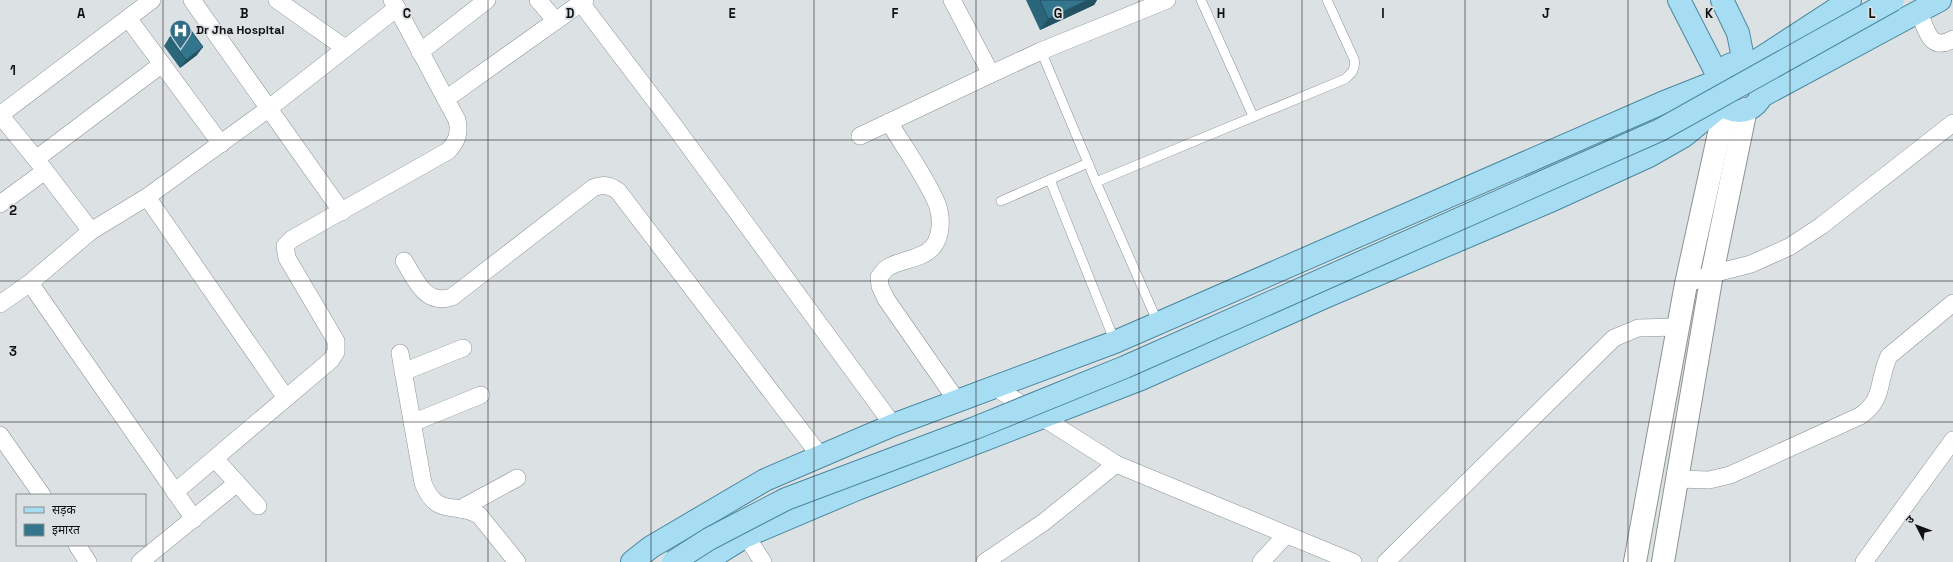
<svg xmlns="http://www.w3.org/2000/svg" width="1953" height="562" viewBox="0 0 1953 562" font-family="'Space Grotesk','Noto Sans Devanagari',sans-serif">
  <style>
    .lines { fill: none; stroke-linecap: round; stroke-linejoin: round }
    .service-casing { stroke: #8d9294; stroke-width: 10 }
    .minor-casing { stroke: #8d9294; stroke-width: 18 }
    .secondary-casing { stroke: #8d9294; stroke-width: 24 }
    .primary-casing { stroke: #4a879e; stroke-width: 24 }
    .service { stroke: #fff; stroke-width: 9 }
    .minor { stroke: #fff; stroke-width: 17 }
    .secondary { stroke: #fff; stroke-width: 22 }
    .primary { stroke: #a6ddf2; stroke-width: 22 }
    .primary-bridge-casing { stroke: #4a879e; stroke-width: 24; stroke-linecap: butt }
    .primary-bridge { stroke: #a6ddf2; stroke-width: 22 }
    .wall { fill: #2b6579 }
    .shaded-wall { fill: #235263 }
    .building { fill: #32758d; stroke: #235263 }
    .grid { fill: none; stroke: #0f1112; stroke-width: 1; stroke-opacity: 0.55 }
    .labels { text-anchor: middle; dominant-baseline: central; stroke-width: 3.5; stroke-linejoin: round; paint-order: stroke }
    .poi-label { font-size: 12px; font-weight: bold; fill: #0f1112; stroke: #dce1e3; text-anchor: start }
    .grid-label { font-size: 13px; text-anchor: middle; font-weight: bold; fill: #0f1112; stroke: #dce1e3; stroke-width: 3.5; stroke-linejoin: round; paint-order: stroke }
  </style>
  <rect width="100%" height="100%" fill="#dce1e3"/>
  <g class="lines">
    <defs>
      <g id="service">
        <path d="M1201 0 1253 116"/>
        <path d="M1041 51 1096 182 1158 323"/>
        <path d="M1050 180 1115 342"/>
        <path d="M1096 182 1345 79C1352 73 1356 69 1354 59L1327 0"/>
        <path d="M1001 201 1088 163"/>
      </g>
      <g id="minor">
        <path d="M192 0 342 212"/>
        <path d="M277 0 345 48"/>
        <path d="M538 0 556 21"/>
        <path d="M952 0 991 74 1041 51 1167 0"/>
        <path d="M581 3 672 123 893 425"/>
        <path d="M1919 12C1926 29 1930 53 1953 39"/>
        <path d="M128 18 221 144"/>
        <path d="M420 52 487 0"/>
        <path d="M446 99 585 0"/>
        <path d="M0 115 152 0"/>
        <path d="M0 115 36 159 91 231"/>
        <path d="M889 122C904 147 927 179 937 204 942 217 942 237 932 248 920 260 901 259 887 268 884 270 882 274 879 277L880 286 886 299 957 401"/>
        <path d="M860 136 991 74"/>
        <path d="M36 159 162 64"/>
        <path d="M147 197 286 398"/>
        <path d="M0 204 45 171"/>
        <path d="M404 261C416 280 425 306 452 297L593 188C604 184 609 185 618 191L821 457"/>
        <path d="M30 283 194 519"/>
        <path d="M1686 284 1712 274 1751 264 1789 247 1821 226 1953 123"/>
        <path d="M0 304 30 283 91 231 147 197 268 109 397 8 392 0"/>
        <path d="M400 353 423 483C437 518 453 501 479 515L517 562"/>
        <path d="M403 372 463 348"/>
        <path d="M996 388 1116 464 1353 562"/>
        <path d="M412 423 481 395"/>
        <path d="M0 435 42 495"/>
        <path d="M215 459 258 506"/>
        <path d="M1677 479 1709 480 1730 475 1860 416C1885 399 1877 381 1889 356L1953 303"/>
        <path d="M175 492 331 360 336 352V341L287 258 285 246 292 239 448 151C457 141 460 134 457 120L397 8"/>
        <path d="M460 509 517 478"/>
        <path d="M746 536 763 562"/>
        <path d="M77 545 88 562"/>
        <path d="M140 562 237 483"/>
        <path d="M985 562 1044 522 1116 464"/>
        <path d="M1261 562 1286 535"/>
        <path d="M1386 562 1614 338 1638 328 1678 327"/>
        <path d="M1864 562 1953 440"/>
      </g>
      <g id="secondary">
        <path d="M1635 562 1686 284 1725 106"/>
        <path d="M1663 562 1712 274 1746 109"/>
      </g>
      <g id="primary">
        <path d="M1679 0 1718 76"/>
        <path d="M1722 0 1738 33 1744 63"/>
        <circle cx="1739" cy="87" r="24"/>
        <path d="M1750 65 1850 0"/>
        <path d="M1760 97 1940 0"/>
        <path d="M632 562 651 547 765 480 893 425 1115 342 1662 103 1715 82"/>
        <path d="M704 562 746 536 857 489 1141 379 1325 297 1548 202 1649 156 1684 136 1723 104"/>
      </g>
    </defs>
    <use href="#service" class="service-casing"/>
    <use href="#minor" class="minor-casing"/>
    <use href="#secondary" class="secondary-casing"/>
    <use href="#primary" class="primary-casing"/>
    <use href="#service" class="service"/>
    <use href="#minor" class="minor"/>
    <use href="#secondary" class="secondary"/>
    <use href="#primary" class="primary"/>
    <defs>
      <path id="primary-bridge" d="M673 562 709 539 786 499 975 428 1125 367 1660 130 1893 0"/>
    </defs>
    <use href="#primary-bridge" class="primary-bridge-casing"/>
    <use href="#primary-bridge" class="primary-bridge"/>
  </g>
  <g class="wall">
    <path d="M1026 0H1097L1094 5 1040 30Z"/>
    <path d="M169 38 197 55 180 68 164 46Z"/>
  </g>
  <g class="shaded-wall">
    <path d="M1088 0H1097L1094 5 1040 30 1048 19Z"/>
    <path d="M203 47 197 55 180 68 186 60Z"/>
  </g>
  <g class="building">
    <path d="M1040 0H1088L1048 19Z"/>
    <path d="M187 25 203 47 186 60 169 38Z"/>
  </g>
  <path class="grid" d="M163 0V562M326 0V562M488 0V562M651 0V562M814 0V562M976 0V562M1139 0V562M1302 0V562M1465 0V562M1628 0V562M1790 0V562M0 140H1953M0 281H1953M0 422H1953"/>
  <defs>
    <symbol id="hospital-pin" viewBox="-11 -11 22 30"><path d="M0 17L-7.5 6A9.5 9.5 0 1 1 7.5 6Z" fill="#316e85" stroke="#dce1e3"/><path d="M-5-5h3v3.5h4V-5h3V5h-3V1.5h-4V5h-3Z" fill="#fff"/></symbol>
  </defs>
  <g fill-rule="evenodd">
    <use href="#hospital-pin" x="168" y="18" width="25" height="34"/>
  </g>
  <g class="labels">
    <g class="poi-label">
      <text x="196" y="30">Dr Jha Hospital</text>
    </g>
  </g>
  <g class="grid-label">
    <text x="81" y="18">A</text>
    <text x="244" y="18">B</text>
    <text x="407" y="18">C</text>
    <text x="570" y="18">D</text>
    <text x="732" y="18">E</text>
    <text x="895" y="18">F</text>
    <text x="1058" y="18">G</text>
    <text x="1221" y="18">H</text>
    <text x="1383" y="18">I</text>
    <text x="1546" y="18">J</text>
    <text x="1709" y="18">K</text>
    <text x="1872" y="18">L</text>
    <text x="13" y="75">1</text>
    <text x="13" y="215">2</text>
    <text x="13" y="356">3</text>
  </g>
  <rect x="16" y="494" width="130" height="52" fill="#dce1e3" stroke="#8a8e8f"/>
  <rect x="24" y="507" width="20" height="6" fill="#a6ddf2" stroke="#8a8e8f"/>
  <text x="52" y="514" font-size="12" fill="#0f1112">सड़क</text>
  <rect x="24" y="524" width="20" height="12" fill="#32758d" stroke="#8a8e8f"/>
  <text x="52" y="534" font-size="12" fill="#0f1112">इमारत</text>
  <g transform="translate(1917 526) rotate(312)" stroke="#dce1e3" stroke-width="3" paint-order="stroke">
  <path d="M0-3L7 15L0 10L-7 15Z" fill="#0f1112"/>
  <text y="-6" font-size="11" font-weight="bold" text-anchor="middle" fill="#0f1112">उ</text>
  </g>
</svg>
